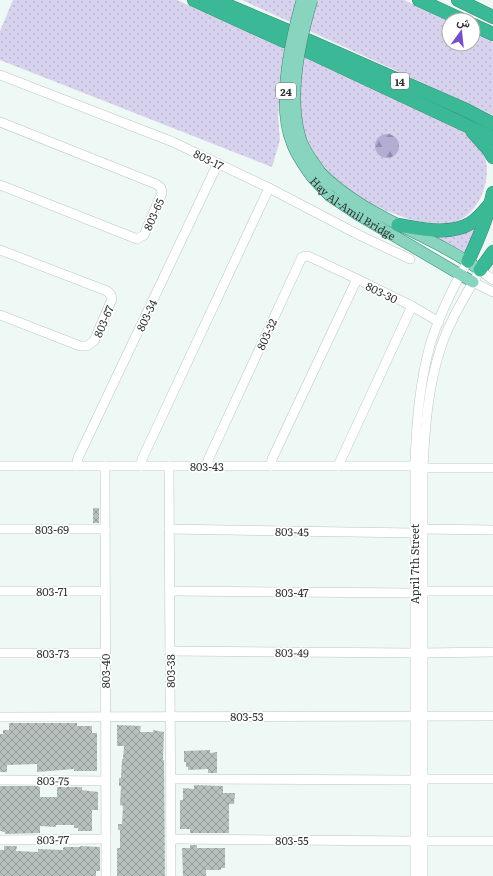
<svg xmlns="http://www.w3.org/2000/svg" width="493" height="876" viewBox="0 0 493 876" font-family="Literata,Vazirmatn,serif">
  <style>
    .grass { fill: url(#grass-dots) }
    .forest { fill: url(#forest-firs) }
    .building { fill: url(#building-cross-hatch) }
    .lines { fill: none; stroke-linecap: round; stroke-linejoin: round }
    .minor-casing { stroke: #bcc6c2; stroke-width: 10 }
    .major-casing { stroke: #378a72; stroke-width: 12 }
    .highway-casing { stroke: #378a72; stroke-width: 14 }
    .minor { stroke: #fff; stroke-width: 9 }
    .major { stroke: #89d4bf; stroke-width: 11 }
    .highway { stroke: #3bb895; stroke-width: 13 }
    .major-bridge-casing { stroke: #378a72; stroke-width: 12; stroke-linecap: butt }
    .major-bridge { stroke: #89d4bf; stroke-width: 11 }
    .labels { text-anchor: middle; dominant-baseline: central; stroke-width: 3.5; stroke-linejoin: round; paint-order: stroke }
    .shield { fill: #fff; stroke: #6e7170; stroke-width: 1 }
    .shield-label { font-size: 10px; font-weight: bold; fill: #303432 }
    .street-label { font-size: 11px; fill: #303432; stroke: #fff }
  </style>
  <defs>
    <pattern id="grass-dots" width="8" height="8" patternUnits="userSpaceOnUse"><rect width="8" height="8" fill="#d7d2ed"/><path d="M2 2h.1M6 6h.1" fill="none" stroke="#b9b5cc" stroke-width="1.8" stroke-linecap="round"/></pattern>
    <pattern id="forest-firs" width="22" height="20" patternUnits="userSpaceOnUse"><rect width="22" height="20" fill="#b3acd3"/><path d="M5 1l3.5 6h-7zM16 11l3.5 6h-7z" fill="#928dac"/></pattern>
    <pattern id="building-cross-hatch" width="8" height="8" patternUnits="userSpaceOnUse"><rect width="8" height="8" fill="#b6c0bc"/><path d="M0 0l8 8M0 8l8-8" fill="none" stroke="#949d99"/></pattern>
  </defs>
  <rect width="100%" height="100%" fill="#eef8f4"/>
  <g class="grass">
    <path d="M13 0H177L453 125C462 131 479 142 484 153 493 179 480 215 452 223 447 225 439 223 434 223 428 222 421 222 416 221 410 220 404 217 398 215 369 205 341 189 321 164 302 139 293 108 281 79L278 116 280 140 272 167 0 60V31Z"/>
    <path d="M242 0H404L449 21V44H473V33L493 42V115Z"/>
    <path d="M476 228 466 253 430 236Z"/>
  </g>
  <circle class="forest" cx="387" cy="146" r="12"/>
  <g class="building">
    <rect x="93" y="508" width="6" height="15"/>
    <path d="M9 723H77V726H92V733H97V771H74V769L37 772V764L7 765V772H0V734H3V730H9Z"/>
    <path d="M117 725 141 726 140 732H153V730L164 732 163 760H164L165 876H117V848H120V830H118V824H122L123 806 120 805 121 786H119V778H121L122 759H123L124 746H117Z"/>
    <path d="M210 750V753L217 752V773H208V769L188 770V767H186V762H184V751Z"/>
    <path d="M194 785 223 786V793H235L234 804H229V833H190V829H180V800H183V788L194 789Z"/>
    <path d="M0 786H40V797H57V787H82V790L98 792V810H92V831H78V828H74V825H56V827L40 826V833L5 834V832H2V831H0Z"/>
    <path d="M190 845H197V848H225V868H221V870H206V876H183L182 848H190Z"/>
    <path d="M4 846H17L16 851 38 852V849L63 850V848L65 847H80V846L100 847V871H96V876H0V850H4Z"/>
  </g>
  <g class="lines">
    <defs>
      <g id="minor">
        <path d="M0 75 173 142 269 188 359 235 410 259"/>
        <path d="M0 122 156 184 161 188 162 193 144 235 137 239 0 185"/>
        <path d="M0 250 107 291 111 295 112 299 94 341 87 346H80L0 315"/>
        <path d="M473 282 493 292"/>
        <path d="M412 306 439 322"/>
        <path d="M0 466H415"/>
        <path d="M76 466 78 458 218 163"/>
        <path d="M105 466 106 876"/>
        <path d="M141 466 142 459 269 188"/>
        <path d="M169 466 171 876"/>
        <path d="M207 466 208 460 302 257 308 256 357 279"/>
        <path d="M271 466 272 459 357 279 412 306 338 466"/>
        <path d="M423 468H493"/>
        <path d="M0 529H105"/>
        <path d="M169 529 414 533"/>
        <path d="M423 529 493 530"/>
        <path d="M0 591H105"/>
        <path d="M170 591 414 593"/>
        <path d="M423 591H493"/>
        <path d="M170 651 414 653"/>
        <path d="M0 653H105"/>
        <path d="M422 653 493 652"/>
        <path d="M0 717 493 716"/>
        <path d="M170 779 414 780"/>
        <path d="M422 779H493"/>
        <path d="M0 780 106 781"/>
        <path d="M171 839 414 841"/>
        <path d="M0 840 106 839"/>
        <path d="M422 841H493"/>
        <path d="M415 876V466C416 425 419 385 430 345 439 316 453 287 468 261"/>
        <path d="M423 876V468C425 427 428 386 441 347 450 320 466 295 480 270L493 280"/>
      </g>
      <g id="major">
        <path d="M320 172C365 218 429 233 480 270"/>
        <path id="s1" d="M312 177 330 196 357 214 473 282"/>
      </g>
      <g id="highway">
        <path d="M194 0 284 41"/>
        <path d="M215 0 286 30"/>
        <path d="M419 0 463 20"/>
        <path d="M458 0 493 17"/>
        <path d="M473 25 493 34"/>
        <path d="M307 40 466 110 493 124"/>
        <path d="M305 50 493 138"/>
        <path d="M472 131 489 150 493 157"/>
        <path d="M398 225C422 229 449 236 471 223 479 218 485 210 491 203"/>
        <path d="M468 261C478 240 488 216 493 193"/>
        <path d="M480 270 493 252"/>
      </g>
    </defs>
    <use href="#minor" class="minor-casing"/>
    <use href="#major" class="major-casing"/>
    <use href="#highway" class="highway-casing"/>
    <use href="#minor" class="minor"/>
    <use href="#major" class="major"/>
    <use href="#highway" class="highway"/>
    <defs>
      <g id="major-bridge">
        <path d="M302 0C291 39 276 104 292 143 296 155 304 166 312 177"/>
        <path d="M312 0C300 40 288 96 300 137 303 150 313 161 320 172"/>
      </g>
    </defs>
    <use href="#major-bridge" class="major-bridge-casing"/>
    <use href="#major-bridge" class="major-bridge"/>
  </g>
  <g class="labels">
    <g class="shield">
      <rect x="391" y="73" width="18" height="16" rx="3"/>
      <rect x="276" y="83" width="20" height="16" rx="3"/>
    </g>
    <g class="shield-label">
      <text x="400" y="81">14</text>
      <text x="286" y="91">24</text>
    </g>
    <g class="street-label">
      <text transform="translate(209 159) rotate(26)">803-17</text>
      <text stroke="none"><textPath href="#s1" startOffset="52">Hay Al-Amil Bridge</textPath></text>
      <text transform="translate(153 214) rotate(-66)">803-65</text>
      <text transform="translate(382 292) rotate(26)">803-30</text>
      <text transform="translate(146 315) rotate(-65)">803-34</text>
      <text transform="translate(103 321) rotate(-67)">803-67</text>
      <text transform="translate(266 334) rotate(-65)">803-32</text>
      <text x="207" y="466">803-43</text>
      <text x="52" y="529">803-69</text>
      <text transform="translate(292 531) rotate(1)">803-45</text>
      <text transform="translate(414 564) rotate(-90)">April 7th Street</text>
      <text x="52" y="591">803-71</text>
      <text x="292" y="592">803-47</text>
      <text transform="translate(292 652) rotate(1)">803-49</text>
      <text x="53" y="653">803-73</text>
      <text transform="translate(105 671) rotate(-90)">803-40</text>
      <text transform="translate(170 671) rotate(-90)">803-38</text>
      <text x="247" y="716">803-53</text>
      <text transform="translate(53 780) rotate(1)">803-75</text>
      <text transform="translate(53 839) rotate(-1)">803-77</text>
      <text x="292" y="840">803-55</text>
    </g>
  </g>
  <g transform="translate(461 32) rotate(15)"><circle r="19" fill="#ffffff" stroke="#acaead"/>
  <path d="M0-3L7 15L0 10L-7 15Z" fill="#744fc8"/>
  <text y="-6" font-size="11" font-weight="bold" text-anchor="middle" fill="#303432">ش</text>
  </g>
</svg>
